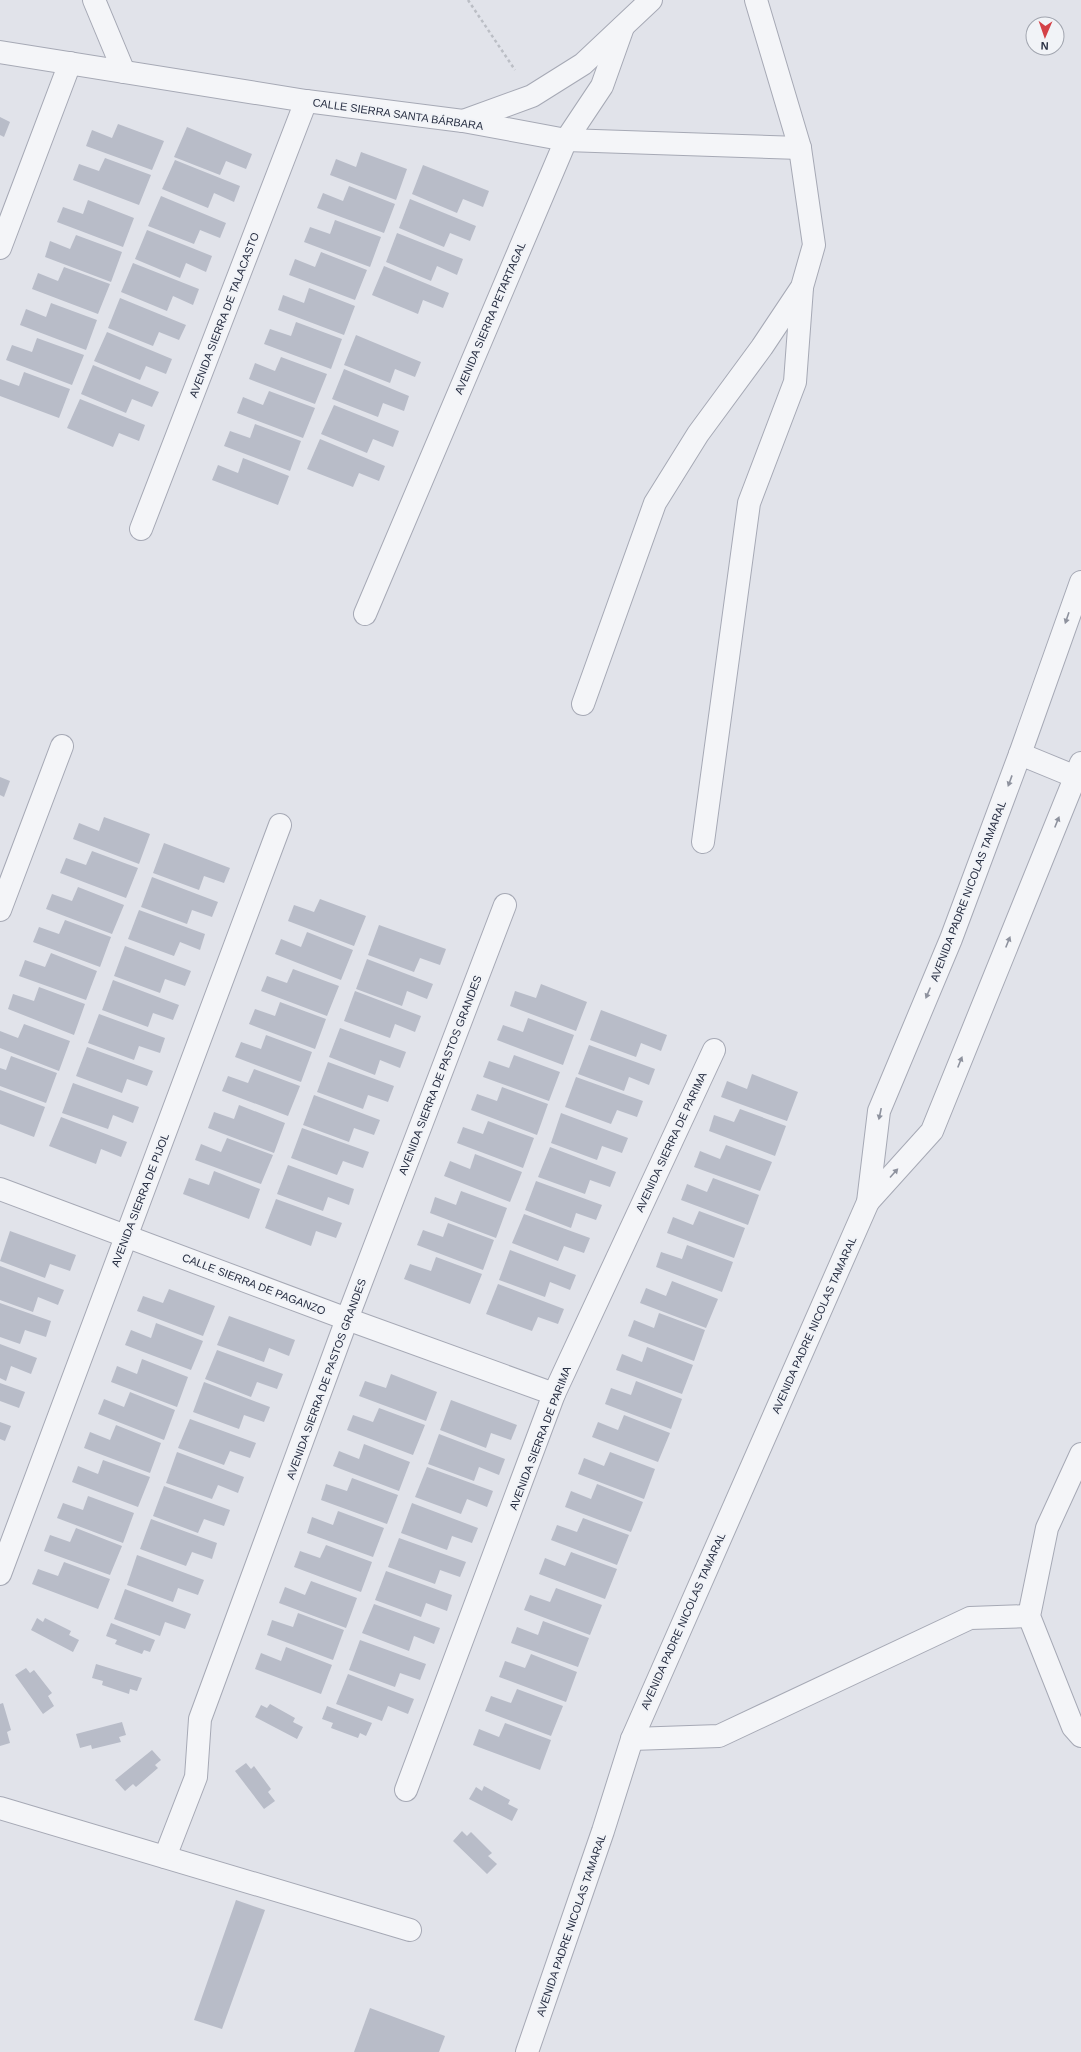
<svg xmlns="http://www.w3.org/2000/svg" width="1081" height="2052" viewBox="0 0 1081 2052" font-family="Arial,sans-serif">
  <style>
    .building { fill: #b8bcc8 }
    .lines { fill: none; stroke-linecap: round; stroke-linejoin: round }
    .minor-casing { stroke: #a6a9b5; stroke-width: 24 }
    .path { stroke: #bbbec5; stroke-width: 2.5; stroke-dasharray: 3 3; stroke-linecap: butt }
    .minor { stroke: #f4f5f8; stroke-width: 22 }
    .oneway { fill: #8e929e }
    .labels { text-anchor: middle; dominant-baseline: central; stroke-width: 4; stroke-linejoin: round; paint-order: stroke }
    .street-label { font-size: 11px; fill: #282f43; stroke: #f1f3f7 }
  </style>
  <rect width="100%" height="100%" fill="#e1e3ea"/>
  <g class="building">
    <path d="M0 117 10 122 4 137 0 135Z"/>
    <path d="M118 124 164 141 152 170 86 146 92 130 112 138Z"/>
    <path d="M187 127 252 154 246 169 226 161 220 175 174 157Z"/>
    <path d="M361 152 407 169 396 200 330 175 336 159 356 167Z"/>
    <path d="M105 158 151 175 139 205 73 180 79 164 99 171Z"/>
    <path d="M175 160 240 186 234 202 214 193 208 208 162 189Z"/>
    <path d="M423 165 489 191 483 207 463 199 457 213 412 194Z"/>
    <path d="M349 186 395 204 384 233 317 208 323 193 343 201Z"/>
    <path d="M161 196 226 223 220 238 200 230 194 244 148 226Z"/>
    <path d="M410 199 476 226 470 241 450 233 444 247 399 228Z"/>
    <path d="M88 200 134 218 123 247 57 222 63 207 83 214Z"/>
    <path d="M335 220 381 237 370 267 304 242 310 227 330 234Z"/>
    <path d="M147 230 212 256 206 272 186 263 180 278 135 259Z"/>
    <path d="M397 233 463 259 457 275 437 266 431 281 386 262Z"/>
    <path d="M76 235 122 252 111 282 45 257 50 241 70 249Z"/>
    <path d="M321 252 367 270 355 300 289 275 295 259 315 267Z"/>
    <path d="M133 263 199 289 193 305 173 296 167 311 121 292Z"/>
    <path d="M384 266 449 293 443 308 423 300 418 314 372 295Z"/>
    <path d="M64 267 110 284 98 314 32 289 38 273 58 281Z"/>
    <path d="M309 288 355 306 344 335 278 310 283 295 304 303Z"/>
    <path d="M120 298 186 325 179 340 159 332 153 346 108 328Z"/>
    <path d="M51 303 97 320 86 350 20 325 26 309 46 317Z"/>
    <path d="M296 322 342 339 331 369 264 344 270 329 291 336Z"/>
    <path d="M107 332 172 359 166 374 146 366 140 380 94 361Z"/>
    <path d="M356 335 421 362 415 377 395 369 390 383 344 365Z"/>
    <path d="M37 338 84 355 72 385 6 360 12 345 32 352Z"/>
    <path d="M281 357 327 374 315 404 249 379 255 363 275 371Z"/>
    <path d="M93 365 159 392 152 407 132 399 126 413 81 394Z"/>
    <path d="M344 369 409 396 404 411 383 403 378 417 332 399Z"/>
    <path d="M24 372 70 389 59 418 0 396V379L19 386Z"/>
    <path d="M269 391 315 408 303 438 237 413 243 397 263 405Z"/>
    <path d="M80 399 145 425 139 441 119 433 113 447 67 428Z"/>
    <path d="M334 405 399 431 393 447 373 439 367 453 321 434Z"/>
    <path d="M255 424 301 441 290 471 224 446 230 431 250 438Z"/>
    <path d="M320 439 385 466 379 481 359 473 353 487 307 469Z"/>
    <path d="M243 458 289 476 278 505 212 480 218 465 238 473Z"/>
    <path d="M0 777 10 781 4 797 0 795Z"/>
    <path d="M104 817 150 834 139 864 73 839 79 823 99 831Z"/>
    <path d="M164 843 230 868 224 883 204 876 199 890 153 873Z"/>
    <path d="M92 851 138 868 126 898 60 873 66 858 86 865Z"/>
    <path d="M152 877 218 902 212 917 192 910 187 924 141 907Z"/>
    <path d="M78 887 124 905 112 934 46 909 52 894 72 901Z"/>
    <path d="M320 899 366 916 354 946 288 921 294 905 314 912Z"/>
    <path d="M139 910 205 934 200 950 180 942 174 956 128 939Z"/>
    <path d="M65 920 111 937 100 967 33 942 39 927 59 934Z"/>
    <path d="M379 925 446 949 440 965 420 958 414 972 368 955Z"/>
    <path d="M307 932 353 950 341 980 275 954 281 939 301 947Z"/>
    <path d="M125 946 191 971 185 986 165 979 160 993 114 976Z"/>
    <path d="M51 953 97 971 86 1000 19 976 25 960 45 967Z"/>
    <path d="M367 959 433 984 427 999 407 991 402 1006 356 989Z"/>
    <path d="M293 969 339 986 327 1016 261 991 267 976 287 983Z"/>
    <path d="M113 980 179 1005 173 1020 153 1013 148 1027 102 1010Z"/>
    <path d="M541 984 587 1002 576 1031 510 1006 515 991 536 998Z"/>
    <path d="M39 987 85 1004 74 1035 8 1009 13 994 34 1001Z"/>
    <path d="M355 991 421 1016 415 1032 395 1024 390 1038 344 1021Z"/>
    <path d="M280 1002 326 1019 315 1049 249 1024 255 1009 275 1016Z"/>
    <path d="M601 1010 667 1035 661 1051 641 1043 636 1057 590 1040Z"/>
    <path d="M99 1014 165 1038 160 1053 139 1046 134 1060 88 1043Z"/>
    <path d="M528 1018 574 1035 563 1065 497 1040 503 1025 523 1032Z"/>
    <path d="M24 1024 70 1041 59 1071 0 1048V1031L18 1038Z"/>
    <path d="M340 1028 406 1052 400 1068 380 1060 375 1075 329 1057Z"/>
    <path d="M266 1035 312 1052 301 1082 235 1057 241 1042 261 1049Z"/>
    <path d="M589 1045 655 1069 649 1085 629 1077 624 1091 578 1074Z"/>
    <path d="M87 1047 153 1071 147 1086 127 1079 122 1093 76 1076Z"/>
    <path d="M514 1055 560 1072 549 1101 483 1077 489 1061 509 1068Z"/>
    <path d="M11 1056 57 1073 46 1103 0 1086V1068L6 1070Z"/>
    <path d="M328 1062 394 1086 388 1102 368 1095 363 1109 317 1092Z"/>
    <path d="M254 1069 300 1086 288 1116 222 1091 228 1076 248 1083Z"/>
    <path d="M752 1074 798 1092 787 1121 721 1097 727 1081 747 1089Z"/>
    <path d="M576 1077 643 1101 637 1117 617 1110 611 1124 565 1107Z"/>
    <path d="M73 1083 139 1107 133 1123 113 1115 108 1129 62 1113Z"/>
    <path d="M502 1087 548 1104 537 1135 471 1110 477 1094 497 1101Z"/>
    <path d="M0 1090 45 1107 34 1137 0 1124Z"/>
    <path d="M314 1095 380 1120 374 1135 354 1128 349 1142 303 1125Z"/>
    <path d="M239 1105 285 1123 274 1153 208 1128 214 1112 234 1119Z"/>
    <path d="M740 1109 786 1126 775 1156 709 1131 714 1115 734 1122Z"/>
    <path d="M561 1113 628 1138 622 1153 602 1146 597 1160 551 1143Z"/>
    <path d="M61 1117 127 1142 121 1157 101 1149 96 1164 49 1146Z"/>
    <path d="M488 1121 534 1138 523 1168 457 1143 463 1127 483 1134Z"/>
    <path d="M302 1128 369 1152 363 1168 343 1161 337 1175 291 1158Z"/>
    <path d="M227 1138 273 1155 261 1184 195 1160 201 1144 221 1152Z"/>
    <path d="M726 1145 772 1162 760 1191 694 1167 700 1151 720 1159Z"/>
    <path d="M550 1147 616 1172 610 1187 590 1180 585 1194 538 1177Z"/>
    <path d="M475 1154 522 1172 510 1202 444 1176 450 1161 470 1169Z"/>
    <path d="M288 1165 354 1189 349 1205 328 1197 323 1211 277 1194Z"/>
    <path d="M214 1171 260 1189 249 1219 183 1194 189 1178 209 1185Z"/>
    <path d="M713 1178 759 1195 748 1225 681 1200 687 1184 707 1192Z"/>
    <path d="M536 1181 602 1205 596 1220 576 1213 571 1228 525 1210Z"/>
    <path d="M461 1191 507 1208 496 1238 430 1213 435 1197 456 1205Z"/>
    <path d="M276 1199 342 1223 336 1238 316 1231 311 1246 265 1228Z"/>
    <path d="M699 1211 745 1228 734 1258 667 1233 673 1217 693 1225Z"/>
    <path d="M524 1214 590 1238 584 1253 564 1246 558 1261 512 1243Z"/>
    <path d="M448 1223 494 1240 483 1270 417 1245 423 1230 443 1237Z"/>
    <path d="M10 1231 76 1255 70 1271 50 1264 45 1278 0 1261Z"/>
    <path d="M687 1245 733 1262 722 1292 656 1267 661 1252 682 1259Z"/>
    <path d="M510 1250 576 1275 570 1290 550 1282 545 1297 499 1280Z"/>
    <path d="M436 1257 482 1274 470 1304 404 1279 410 1264 431 1271Z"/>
    <path d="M0 1266 64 1290 58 1305 38 1297 33 1312 0 1300Z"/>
    <path d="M672 1281 718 1299 706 1328 640 1303 646 1288 666 1296Z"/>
    <path d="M498 1284 564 1309 558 1324 538 1317 532 1331 486 1314Z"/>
    <path d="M169 1289 215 1306 203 1336 137 1311 143 1296 163 1303Z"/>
    <path d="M0 1303 51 1321 46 1337 25 1330 20 1344 0 1337Z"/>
    <path d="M659 1313 705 1330 694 1361 628 1336 634 1320 654 1328Z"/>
    <path d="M229 1316 295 1340 289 1356 269 1348 264 1362 217 1345Z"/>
    <path d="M156 1323 203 1341 191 1370 125 1345 131 1330 151 1338Z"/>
    <path d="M0 1344 37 1358 31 1374 11 1366 6 1381 0 1378Z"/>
    <path d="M647 1347 693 1365 682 1394 616 1370 622 1354 642 1362Z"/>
    <path d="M217 1350 283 1374 277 1389 257 1382 251 1397 205 1379Z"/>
    <path d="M142 1359 188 1377 177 1407 111 1382 117 1366 137 1374Z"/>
    <path d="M391 1374 437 1392 426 1421 359 1396 365 1381 386 1388Z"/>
    <path d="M636 1381 682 1399 671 1429 605 1404 611 1388 631 1395Z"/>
    <path d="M204 1382 270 1407 264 1422 244 1415 239 1429 193 1412Z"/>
    <path d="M0 1383 25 1392 19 1408 0 1401Z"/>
    <path d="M130 1392 175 1410 164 1440 98 1414 104 1399 124 1407Z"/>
    <path d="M451 1400 517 1425 511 1440 491 1433 486 1448 440 1430Z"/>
    <path d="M379 1408 425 1425 413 1455 347 1430 353 1415 373 1422Z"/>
    <path d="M624 1415 670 1433 658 1462 592 1437 598 1422 618 1430Z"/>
    <path d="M190 1419 256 1443 250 1458 230 1451 224 1465 178 1448Z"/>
    <path d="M0 1422 11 1426 5 1441 0 1439Z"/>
    <path d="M116 1425 161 1443 150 1473 84 1448 90 1432 110 1440Z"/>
    <path d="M439 1434 505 1459 499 1475 479 1467 474 1481 428 1464Z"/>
    <path d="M364 1444 410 1462 399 1491 333 1466 339 1451 359 1459Z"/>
    <path d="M177 1452 244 1477 238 1493 218 1485 212 1499 166 1483Z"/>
    <path d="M610 1452 655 1469 644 1499 578 1474 584 1458 604 1466Z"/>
    <path d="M103 1460 150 1477 138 1507 72 1482 78 1466 98 1474Z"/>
    <path d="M427 1467 493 1491 487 1507 467 1499 461 1514 415 1497Z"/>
    <path d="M352 1478 398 1495 387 1524 321 1500 326 1484 347 1491Z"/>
    <path d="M597 1484 643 1502 631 1532 565 1507 571 1491 591 1499Z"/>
    <path d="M164 1486 230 1510 224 1526 204 1519 198 1533 153 1516Z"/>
    <path d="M88 1496 134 1513 123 1543 57 1518 63 1503 83 1510Z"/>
    <path d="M412 1503 478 1528 472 1543 452 1536 447 1550 401 1533Z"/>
    <path d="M338 1511 384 1528 373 1557 307 1533 312 1517 333 1525Z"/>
    <path d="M583 1518 629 1535 617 1565 551 1540 557 1525 577 1532Z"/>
    <path d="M151 1519 217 1543 212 1559 192 1552 186 1566 140 1549Z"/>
    <path d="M76 1528 122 1546 110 1575 44 1551 50 1535 70 1542Z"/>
    <path d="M399 1538 466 1562 460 1577 440 1570 435 1584 388 1567Z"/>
    <path d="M326 1545 372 1562 361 1592 294 1567 300 1551 320 1558Z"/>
    <path d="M571 1552 617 1569 605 1599 539 1574 545 1558 565 1566Z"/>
    <path d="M137 1555 204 1580 198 1595 178 1588 173 1602 127 1585Z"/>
    <path d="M64 1562 110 1579 98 1609 32 1584 38 1569 58 1576Z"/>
    <path d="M386 1571 452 1595 447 1611 426 1603 421 1617 375 1600Z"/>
    <path d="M311 1581 357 1598 346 1628 279 1603 285 1587 305 1595Z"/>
    <path d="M556 1588 602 1605 590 1635 524 1610 530 1595 550 1602Z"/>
    <path d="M125 1589 191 1614 185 1629 165 1622 160 1636 114 1619Z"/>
    <path d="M374 1604 440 1628 434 1644 414 1636 409 1651 362 1633Z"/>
    <path d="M298 1613 344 1630 333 1660 267 1635 272 1620 293 1627Z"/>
    <path d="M37 1618 43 1622 45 1618 71 1631 69 1635 79 1640 73 1652 31 1630Z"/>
    <path d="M543 1621 589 1638 578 1667 511 1643 517 1627 538 1635Z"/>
    <path d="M111 1623 155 1640 150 1652 144 1650 142 1654 115 1644 117 1640 106 1636Z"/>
    <path d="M360 1640 426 1664 420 1680 400 1673 395 1687 349 1670Z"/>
    <path d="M286 1647 332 1665 321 1694 255 1669 261 1653 281 1661Z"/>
    <path d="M531 1654 577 1672 566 1702 499 1677 505 1661 525 1668Z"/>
    <path d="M96 1664 142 1678 137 1691 130 1689 129 1694 102 1685 103 1681 92 1678Z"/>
    <path d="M26 1668 30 1673 34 1670 52 1693 48 1696 54 1706 43 1714 15 1675Z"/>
    <path d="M348 1674 414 1699 408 1714 388 1706 382 1721 336 1704Z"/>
    <path d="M517 1689 563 1706 551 1736 485 1711 491 1696 511 1703Z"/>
    <path d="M3 1703 11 1730 7 1732 10 1743 0 1746V1704Z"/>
    <path d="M270 1704 295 1718 293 1722 303 1727 297 1739 255 1717 261 1705 267 1708Z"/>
    <path d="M327 1706 372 1723 366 1736 360 1733 358 1738 331 1728 333 1723 322 1719Z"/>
    <path d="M122 1722 126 1735 119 1737 121 1742 92 1749 91 1745 80 1748 76 1734Z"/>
    <path d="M505 1723 551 1740 540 1770 473 1745 479 1729 499 1737Z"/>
    <path d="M152 1750 161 1760 155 1765 158 1768 136 1787 133 1784 125 1791 115 1780Z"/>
    <path d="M246 1763 251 1769 254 1766 271 1789 268 1792 275 1801 264 1809 235 1771Z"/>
    <path d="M484 1786 510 1800 508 1804 518 1809 512 1821 469 1799 476 1787 482 1791Z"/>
    <path d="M462 1831 467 1836 471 1832 492 1853 488 1856 497 1864 487 1874 453 1841Z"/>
    <path d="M236 1900 265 1910 222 2029 194 2020Z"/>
    <path d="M370 2008 445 2036 439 2052H354Z"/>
  </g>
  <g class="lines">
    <defs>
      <g id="minor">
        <path d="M94 0 124 72"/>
        <path d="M0 52 306 101 463 121 566 140 800 148"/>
        <path d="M463 121 532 96 583 64 651 0"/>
        <path d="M0 248 70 63"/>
        <path d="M141 529 306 101"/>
        <path d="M365 614 566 140 602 86 623 27"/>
        <path d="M583 704 655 503 698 434 762 347 802 287 814 245 800 148 756 0"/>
        <path d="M1020 754 1076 777"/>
        <path d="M703 842 749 503 795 382 802 288"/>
        <path d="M0 910 62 746"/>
        <path d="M0 1189 347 1319 554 1394"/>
        <path d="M868 1202 932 1131 1081 763"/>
        <path d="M1081 1454 1047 1528 1029 1616 1073 1727 1081 1736"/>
        <path d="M0 1574 280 825"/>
        <path d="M632 1739 719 1736 970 1618 1029 1616"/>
        <path d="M406 1790 554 1394 714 1050"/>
        <path d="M0 1808 410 1930"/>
        <path d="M165 1857 196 1777 200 1719 347 1319 505 905"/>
        <path d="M527 2052 603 1831 632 1739 868 1202 879 1111 951 939 1020 754 1081 582"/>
      </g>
    </defs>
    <use href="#minor" class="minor-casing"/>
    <path class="path" d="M468 0 515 70"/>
    <use href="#minor" class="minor"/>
  </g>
  <defs><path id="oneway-solid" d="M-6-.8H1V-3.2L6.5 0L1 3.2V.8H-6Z"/></defs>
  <g class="oneway">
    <use href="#oneway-solid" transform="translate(1067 618) rotate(109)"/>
    <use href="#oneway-solid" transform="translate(1010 781) rotate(110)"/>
    <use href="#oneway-solid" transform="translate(1057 822) rotate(-68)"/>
    <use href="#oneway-solid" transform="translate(1008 942) rotate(-68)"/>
    <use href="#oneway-solid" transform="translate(928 993) rotate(113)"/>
    <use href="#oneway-solid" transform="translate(960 1062) rotate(-68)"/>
    <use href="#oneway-solid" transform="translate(880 1114) rotate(102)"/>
    <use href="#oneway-solid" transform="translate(894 1173) rotate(-48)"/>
  </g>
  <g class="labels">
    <g class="street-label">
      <text transform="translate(398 114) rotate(8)">CALLE SIERRA SANTA BÁRBARA</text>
      <text transform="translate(224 315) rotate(-69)">AVENIDA SIERRA DE TALACASTO</text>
      <text transform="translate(490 318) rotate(-67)">AVENIDA SIERRA PETARTAGAL</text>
      <text transform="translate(968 891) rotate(-69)">AVENIDA PADRE NICOLAS TAMARAL</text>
      <text transform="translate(440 1075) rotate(-69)">AVENIDA SIERRA DE PASTOS GRANDES</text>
      <text transform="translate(671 1142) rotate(-65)">AVENIDA SIERRA DE PARIMA</text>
      <text transform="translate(140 1200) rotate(-69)">AVENIDA SIERRA DE PIJOL</text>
      <text transform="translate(254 1284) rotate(21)">CALLE SIERRA DE PAGANZO</text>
      <text transform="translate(814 1325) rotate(-66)">AVENIDA PADRE NICOLAS TAMARAL</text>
      <text transform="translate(326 1379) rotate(-70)">AVENIDA SIERRA DE PASTOS GRANDES</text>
      <text transform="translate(540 1438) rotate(-69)">AVENIDA SIERRA DE PARIMA</text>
      <text transform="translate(683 1621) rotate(-66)">AVENIDA PADRE NICOLAS TAMARAL</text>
      <text transform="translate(571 1925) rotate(-71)">AVENIDA PADRE NICOLAS TAMARAL</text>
    </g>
  </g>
  <g transform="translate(1045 36) rotate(182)"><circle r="19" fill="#f1f3f7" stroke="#a1a5af"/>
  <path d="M0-3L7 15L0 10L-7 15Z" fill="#d44147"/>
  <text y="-6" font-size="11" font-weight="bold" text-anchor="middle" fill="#282f43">N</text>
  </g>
</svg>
